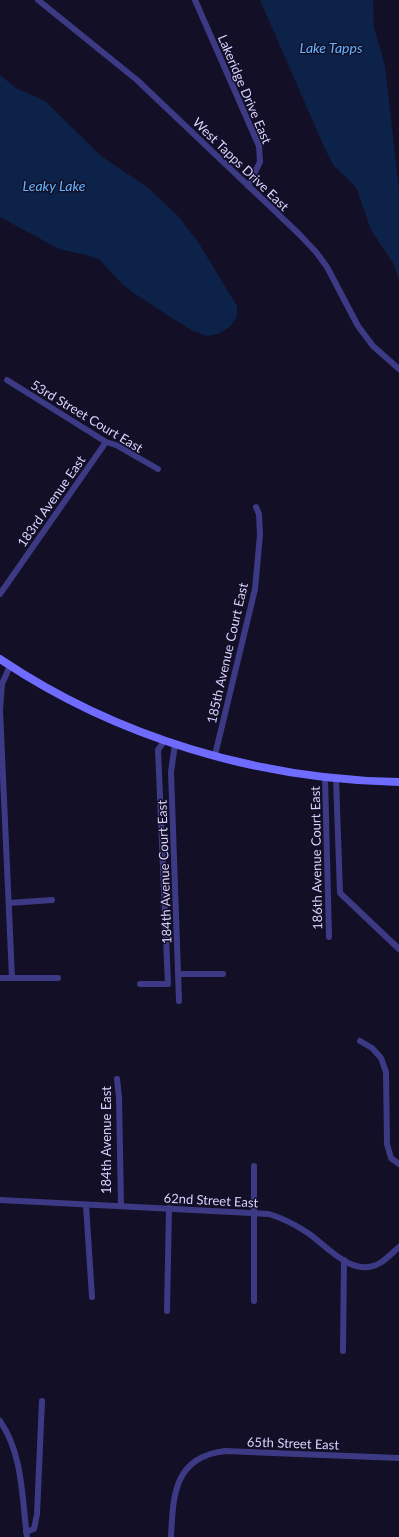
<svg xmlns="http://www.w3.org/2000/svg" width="399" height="1537" viewBox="0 0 399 1537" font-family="Lato,sans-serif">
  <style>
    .water { fill: #0c2248 }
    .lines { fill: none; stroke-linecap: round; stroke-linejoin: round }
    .street { stroke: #3d3a85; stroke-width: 6 }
    .secondary { stroke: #6f6bff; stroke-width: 8 }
    .labels { text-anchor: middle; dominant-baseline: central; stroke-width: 3; stroke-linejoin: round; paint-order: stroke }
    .street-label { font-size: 13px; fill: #d9d4ff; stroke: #130f26 }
    .water-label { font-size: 14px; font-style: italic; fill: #62b6ff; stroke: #130f26 }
  </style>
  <rect width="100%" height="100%" fill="#130f26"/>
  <g class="water">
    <path d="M260 0H373L374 27 385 66 399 190V280L393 263 371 230 356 187 334 166 325 149Z"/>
    <path d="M0 75 16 88 45 101 101 156 147 187 177 215 198 242 237 306V316L230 327 218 334 207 336 191 330 135 294 122 284 100 260 90 256 59 249 0 217Z"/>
  </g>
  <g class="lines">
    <g class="street">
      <path d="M38 0 137 80 299 234 316 252 327 267 358 326 373 346 399 369"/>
      <path d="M195 0 259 146 260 162 248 186"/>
      <path d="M7 380 106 442 116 445 158 469"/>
      <path d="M0 594 106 442"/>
      <path d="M10 666 2 684 0 710 12 978"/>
      <path d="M175 744 171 772 179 1001"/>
      <path d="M215 755 255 589 260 535 259 514 256 507"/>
      <path d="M325 777 329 937"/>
      <path d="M336 778 340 893 399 949"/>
      <path d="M9 903 52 900"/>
      <path d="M179 974H223"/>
      <path d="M0 978H58"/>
      <path d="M140 984H168L158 750 165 740"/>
      <path d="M360 1041 372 1048 381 1058 386 1072 387 1144 391 1158 399 1164"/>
      <path d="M117 1079 119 1097 121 1206"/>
      <path d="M254 1166V1301"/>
      <path d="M0 1200 269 1214C282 1218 296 1225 308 1233 327 1246 353 1279 380 1263 387 1259 393 1252 399 1247"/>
      <path d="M86 1205 92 1297"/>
      <path d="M167 1311 169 1208"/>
      <path d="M343 1351 344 1260"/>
      <path d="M0 1421C23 1454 22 1499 27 1537"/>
      <path d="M26 1532 34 1529 37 1514 42 1401"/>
      <path d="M171 1537C173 1495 174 1457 225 1451L399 1458"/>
    </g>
    <path class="secondary" d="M0 659C116 737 259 780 399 782"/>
  </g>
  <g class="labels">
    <g class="street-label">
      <text transform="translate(245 89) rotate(67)">Lakeridge Drive East</text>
      <text transform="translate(241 164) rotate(44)">West Tapps Drive East</text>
      <text transform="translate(87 416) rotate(31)">53rd Street Court East</text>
      <text transform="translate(51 501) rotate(-55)">183rd Avenue East</text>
      <text transform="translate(227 653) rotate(-77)">185th Avenue Court East</text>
      <text transform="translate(316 858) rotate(-91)">186th Avenue Court East</text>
      <text transform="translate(164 872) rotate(-92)">184th Avenue Court East</text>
      <text transform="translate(106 1140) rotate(-90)">184th Avenue East</text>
      <text transform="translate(211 1200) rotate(3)">62nd Street East</text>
      <text transform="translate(293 1443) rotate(2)">65th Street East</text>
    </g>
    <g class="water-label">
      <text x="331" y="47">Lake Tapps</text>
      <text x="54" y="185">Leaky Lake</text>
    </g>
  </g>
</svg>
